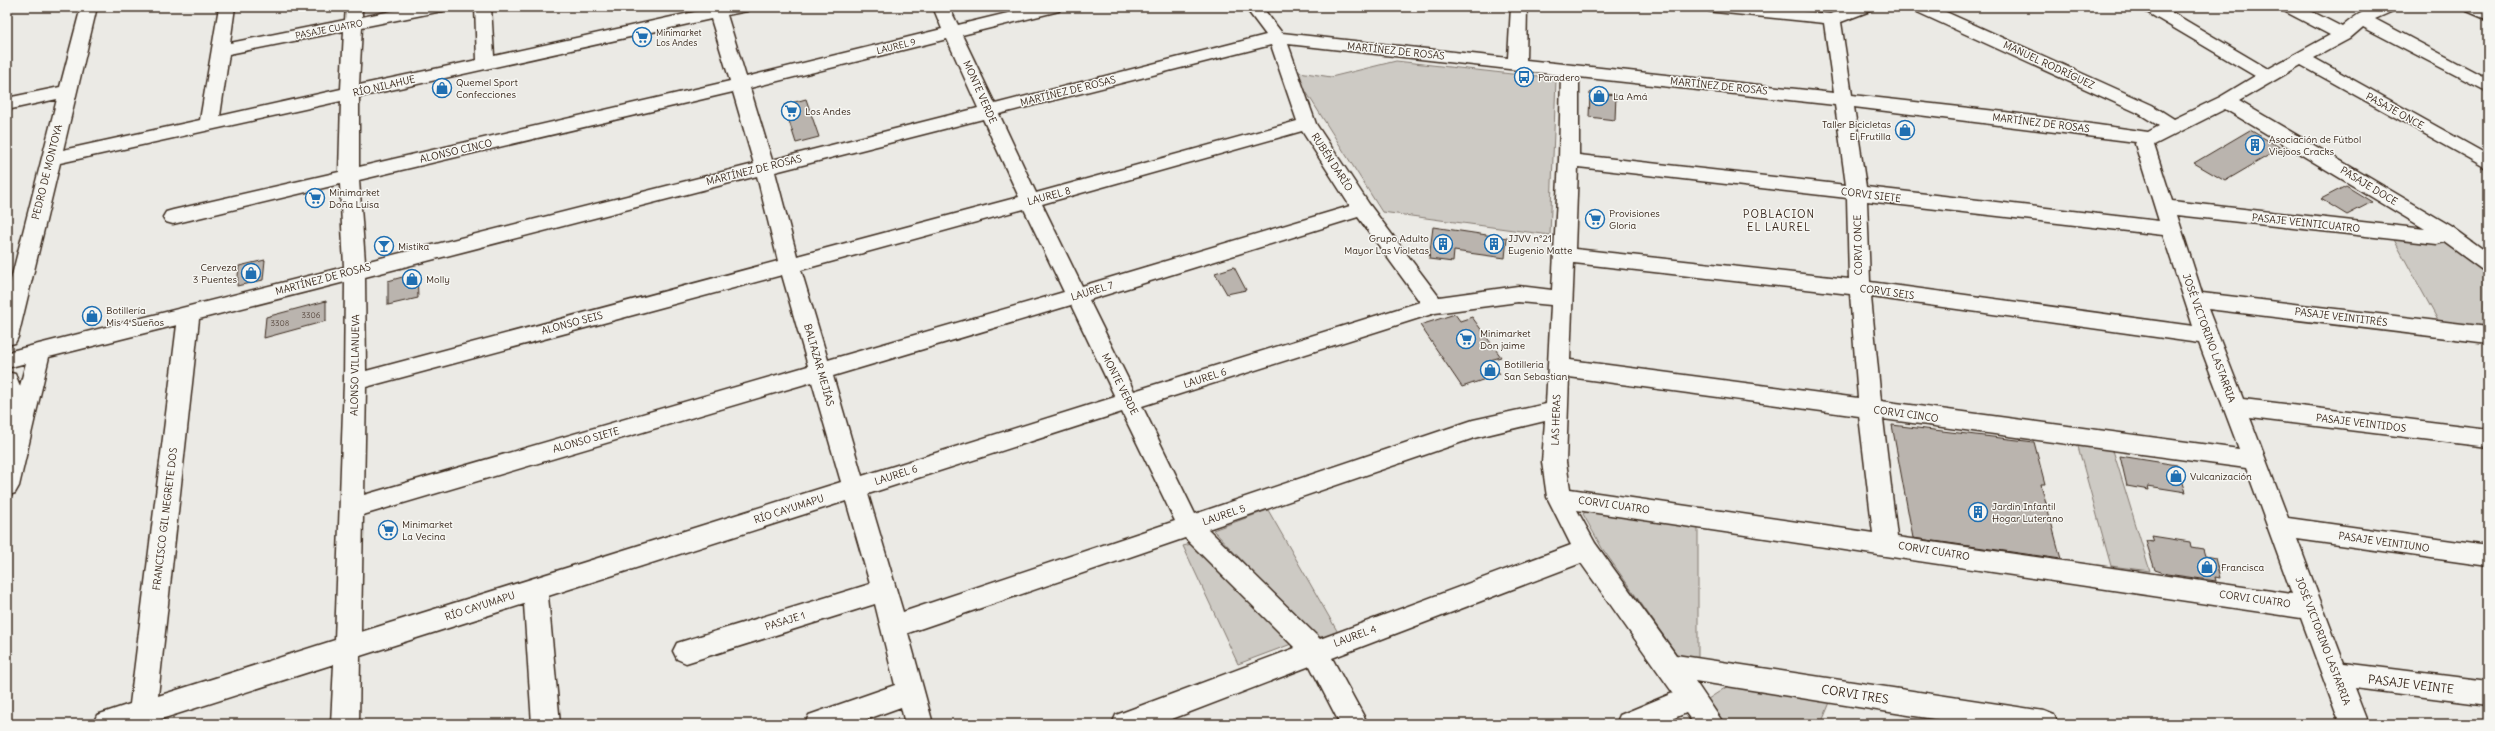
<svg xmlns="http://www.w3.org/2000/svg" width="2495" height="731" viewBox="0 0 2495 731" font-family="Delius,sans-serif">
  <style>
    .green { fill: #cdcac4; stroke: #847a71 }
    .building { fill: #bab4ae; stroke: #3b2a1e }
    .lines { fill: none; stroke-linecap: round; stroke-linejoin: round }
    .minor-casing { stroke: #3b2a1e; stroke-width: 3 }
    .minor { fill: #f6f6f2; fill-rule: evenodd }
    .labels { text-anchor: middle; dominant-baseline: central; stroke-width: 3; stroke-linejoin: round; paint-order: stroke }
    .number-label { font-size: 8px; fill: #5b4c42 }
    .far-street-label { font-size: 9px; fill: #3b2a1e; stroke: #f6f6f2 }
    .far-poi-label { font-size: 9px; fill: #3b2a1e; stroke: #f6f6f2; text-anchor: start }
    .street-label { font-size: 10px; fill: #3b2a1e; stroke: #f6f6f2 }
    .poi-label { font-size: 10px; fill: #3b2a1e; stroke: #f6f6f2; text-anchor: start }
    .neighbourhood-label { font-size: 11px; letter-spacing: 1px; fill: #3b2a1e; stroke: #f6f6f2 }
    .near-street-label { font-size: 12px; fill: #3b2a1e; stroke: #f6f6f2 }
  </style>
  <rect width="100%" height="100%" fill="#ebeae5"/>
  <filter id="ink" filterUnits="userSpaceOnUse"><feTurbulence type="fractalNoise" baseFrequency=".025" numOctaves="2"/><feDisplacementMap in="SourceGraphic" scale="8" xChannelSelector="R" yChannelSelector="G"/><feConvolveMatrix kernelMatrix="1 2 1 2 8 2 1 2 1" color-interpolation-filters="sRGB"/></filter>
  <g filter="url(#ink)">
    <g class="green">
      <path d="M1396 61 1556 79 1550 235 1382 212 1293 71 1331 77Z"/>
      <path d="M2392 236 2450 243 2488 271V330L2440 324Z"/>
      <path d="M2077 443 2112 447 2150 571 2111 566Z"/>
      <path d="M1593 506 1698 521V659L1678 656 1602 548 1583 514Z"/>
      <path d="M1268 510 1340 636 1314 637 1213 530Z"/>
      <path d="M1195 543 1294 643 1238 664 1183 546Z"/>
      <path d="M1728 686 1831 700 1821 724H1725L1708 699Z"/>
    </g>
    <g class="building">
      <path d="M1590 92 1616 95 1615 120 1589 117Z"/>
      <path d="M806 99 819 137 796 143 784 105Z"/>
      <path d="M2250 130 2281 148 2225 181 2194 163Z"/>
      <path d="M2346 186 2372 202 2347 215 2321 199Z"/>
      <path d="M1433 227 1507 238 1505 258 1454 251 1453 262 1429 259Z"/>
      <path d="M265 260 263 280 237 286 239 266Z"/>
      <path d="M1234 267 1246 290 1227 294 1215 273Z"/>
      <path d="M417 273 418 298 388 305V281Z"/>
      <path d="M326 301V321L264 338 266 317Z"/>
      <path d="M1455 314 1460 321 1472 317 1501 357 1490 360 1500 374 1462 387 1420 325Z"/>
      <path d="M1892 425 2034 442 2045 484H2041L2061 559 1913 538Z"/>
      <path d="M2120 456 2177 465 2186 492 2148 486 2149 490 2127 486Z"/>
      <path d="M2152 536 2190 542 2191 547 2203 549 2205 556 2215 558 2220 578 2215 577 2216 581 2167 574 2155 570 2146 541 2154 542Z"/>
    </g>
    <g class="lines">
      <defs>
        <g id="minor">
          <path d="M81 7H97L63 150 200 120 219 7H235L230 43 345 20 346 7H362V17L411 7H445L443 11 437 12 362 27 359 85 477 60 475 7H491L494 56 708 9V7H749L747 11 727 15 746 77 942 29 933 7H949L958 25 1032 7H1061L1059 11 962 35 995 104 1266 35 1245 7H1262L1282 33 1508 58 1511 7H1527L1526 60 1834 93 1824 23 1715 12 1709 11 1707 7H1765L1830 14 1848 7H1872L1870 11 1841 22 1852 95 2005 112 2148 132 2159 126 2138 113 1915 11 1913 7H1935L2152 105 2174 119 2220 97 2255 76 2145 11 2143 7H2163L2268 69 2330 35 2284 11 2282 7H2303L2342 27C2362 10 2369 7 2395 7L2393 11 2375 19 2488 79V92L2363 27 2349 39 2314 58 2488 155V169L2301 65 2239 101 2451 226 2488 253V271L2481 269 2444 242 2437 244 2177 215 2202 293 2488 327V343L2208 309 2243 399 2488 429V447L2250 418 2288 518 2488 546V566L2297 539 2344 663 2488 681V705L2354 688 2368 724H2340L2301 618 1577 510 1595 543 1676 655 2044 711 2054 715 2058 724H1965L1695 681 1724 724H1694L1686 713 1660 724H1616L1620 715 1673 693 1581 563 1332 658 1368 724H1340L1310 666 1159 724H1112L1116 715 1295 648 1185 538 908 633 933 724H905L901 707 854 724H805L809 715 895 685 875 604 686 663 677 659 673 651 677 643 870 584 846 501 548 596 560 724H532L524 604 360 656 359 724H331L334 664 155 721V724H93L97 715 130 704 177 325 49 357 19 486 15 493 7 496V439L12 419 7 408V372L15 374 20 386 26 363 7 368V352L344 267 340 184 173 224 166 222 163 217 166 212 173 210 339 172 341 101 60 163 18 337 15 343 7 345V295L57 99 7 110V98L60 87ZM711 19 730 81 359 167V97ZM344 31 341 89 220 116 229 54ZM947 39 978 108 772 160 750 88ZM1288 44 1561 75 1559 160 1552 290 1518 286 1439 297 1369 204 1316 124ZM1271 45 1297 121 1036 193 999 114ZM1579 77 1835 105 1846 185 1579 155ZM733 92 754 164 365 262 359 180ZM1854 107 2136 142 2135 144 2159 221 1866 187ZM2225 109 2425 229 2172 201 2154 145ZM983 119 1019 197 797 256 775 172ZM1302 131 1350 206 1082 286 1042 204ZM1578 167 1847 198 1849 279 1575 249ZM757 176 778 261 366 371 365 277ZM1867 201 2163 235 2193 326 1870 282ZM1024 209 1064 292 828 360 801 270ZM1358 217 1420 302 1134 391 1089 300ZM1574 263 1850 294 1858 398 1570 360ZM782 275 808 366 364 495 366 387ZM345 282 344 382 335 640 158 696 199 319ZM1871 297 2199 343 2239 449 1881 401ZM1518 302 1551 305 1546 404 1473 420 1195 514 1142 406 1435 313ZM1071 305 1115 397 862 476 833 376ZM1569 377 1859 416 1873 533 1570 489 1566 462ZM812 382 841 482 361 632 363 515ZM1122 412 1175 521 903 612 868 494ZM1883 419 2246 468 2292 594 1897 537ZM1545 421 1542 462 1547 497 1571 545 1320 639 1208 529 1474 438Z"/>
          <path d="M2465 7 2488 8V20L2467 11Z"/>
        </g>
      </defs>
      <use href="#minor" class="minor-casing"/>
      <use href="#minor" class="minor"/>
    </g>
  </g>
  <defs>
    <symbol id="supermarket-ring" viewBox="-11 -11 22 22"><circle r="9.5" fill="#f6f6f2" stroke="#1f6fb2" stroke-width="1.5"/><path d="M-6-5.5h2.5l.6 2H6L4.5 2H-2.5L-4.4-4H-6ZM-1.5 3.2a1.3 1.3 0 1 0 .1 0ZM3 3.2a1.3 1.3 0 1 0 .1 0Z" fill="#1f6fb2"/></symbol>
    <symbol id="bus-ring" viewBox="-11 -11 22 22"><circle r="9.5" fill="#f6f6f2" stroke="#1f6fb2" stroke-width="1.5"/><path d="M-5-6H5V4H4V6H2V4H-2V6H-4V4H-5ZM-3.5-4V0h7V-4ZM-3.5 1.2v1.5H-2V1.2ZM2 1.2v1.5H3.5V1.2Z" fill="#1f6fb2"/></symbol>
    <symbol id="shop-ring" viewBox="-11 -11 22 22"><circle r="9.5" fill="#f6f6f2" stroke="#1f6fb2" stroke-width="1.5"/><path d="M-5-2.5h2.3a2.7 3.5 0 0 1 5.4 0H5L5.5 6h-11ZM-1.5-2.5h3a1.5 2.3 0 0 0-3 0Z" fill="#1f6fb2"/></symbol>
    <symbol id="building-ring" viewBox="-11 -11 22 22"><circle r="9.5" fill="#f6f6f2" stroke="#1f6fb2" stroke-width="1.5"/><path d="M-4-6H4V6H1V3H-1V6H-4ZM-2.5-4.3h1.7v1.8h-1.7ZM.8-4.3h1.7v1.8H.8ZM-2.5-1h1.7V.8h-1.7ZM.8-1h1.7V.8H.8Z" fill="#1f6fb2"/></symbol>
    <symbol id="bar-ring" viewBox="-11 -11 22 22"><circle r="9.5" fill="#f6f6f2" stroke="#1f6fb2" stroke-width="1.5"/><path d="M-6-5H6L.8 .8V4.5H3.5V6h-7V4.5H-.8V.8Z" fill="#1f6fb2"/></symbol>
  </defs>
  <g fill-rule="evenodd">
    <use href="#supermarket-ring" x="631" y="26" width="22" height="22"/>
    <use href="#bus-ring" x="1513" y="66" width="22" height="22"/>
    <use href="#shop-ring" x="431" y="77" width="22" height="22"/>
    <use href="#shop-ring" x="1588" y="85" width="22" height="22"/>
    <use href="#supermarket-ring" x="780" y="100" width="22" height="22"/>
    <use href="#shop-ring" x="1894" y="119" width="22" height="22"/>
    <use href="#building-ring" x="2244" y="134" width="22" height="22"/>
    <use href="#supermarket-ring" x="304" y="187" width="22" height="22"/>
    <use href="#supermarket-ring" x="1584" y="208" width="22" height="22"/>
    <use href="#building-ring" x="1432" y="233" width="22" height="22"/>
    <use href="#building-ring" x="1483" y="233" width="22" height="22"/>
    <use href="#bar-ring" x="373" y="235" width="22" height="22"/>
    <use href="#shop-ring" x="240" y="262" width="22" height="22"/>
    <use href="#shop-ring" x="401" y="268" width="22" height="22"/>
    <use href="#shop-ring" x="81" y="305" width="22" height="22"/>
    <use href="#supermarket-ring" x="1455" y="328" width="22" height="22"/>
    <use href="#shop-ring" x="1479" y="359" width="22" height="22"/>
    <use href="#shop-ring" x="2165" y="465" width="22" height="22"/>
    <use href="#building-ring" x="1967" y="501" width="22" height="22"/>
    <use href="#supermarket-ring" x="377" y="519" width="22" height="22"/>
    <use href="#shop-ring" x="2196" y="556" width="22" height="22"/>
  </g>
  <g class="labels">
    <g class="number-label">
      <text x="311" y="315">3306</text>
      <text x="280" y="323">3308</text>
    </g>
    <g class="far-street-label">
      <text transform="translate(329 29) rotate(-11)">PASAJE CUATRO</text>
      <text transform="translate(896 46) rotate(-14)">LAUREL 9</text>
    </g>
    <g class="far-poi-label">
      <text x="656" y="32">Minimarket<tspan x="656" dy="10">Los Andes</tspan></text>
    </g>
    <g class="street-label">
      <text transform="translate(1396 51) rotate(6)">MARTÍNEZ DE ROSAS</text>
      <text transform="translate(2049 65) rotate(25)">MANUEL RODRÍGUEZ</text>
      <text transform="translate(384 86) rotate(-13)">RÍO NILAHUE</text>
      <text transform="translate(1719 86) rotate(6)">MARTÍNEZ DE ROSAS</text>
      <text transform="translate(1068 91) rotate(-14)">MARTÍNEZ DE ROSAS</text>
      <text transform="translate(980 92) rotate(66)">MONTE VERDE</text>
      <text transform="translate(2395 111) rotate(29)">PASAJE ONCE</text>
      <text transform="translate(2041 123) rotate(7)">MARTÍNEZ DE ROSAS</text>
      <text transform="translate(456 151) rotate(-13)">ALONSO CINCO</text>
      <text transform="translate(1332 162) rotate(57)">RUBÉN DARÍO</text>
      <text transform="translate(754 170) rotate(-14)">MARTÍNEZ DE ROSAS</text>
      <text transform="translate(47 172) rotate(-76)">PEDRO DE MONTOYA</text>
      <text transform="translate(2369 186) rotate(31)">PASAJE DOCE</text>
      <text transform="translate(1871 195) rotate(7)">CORVI SIETE</text>
      <text transform="translate(1049 196) rotate(-15)">LAUREL 8</text>
      <text transform="translate(2306 223) rotate(6)">PASAJE VEINTICUATRO</text>
      <text transform="translate(1858 245) rotate(-91)">CORVI ONCE</text>
      <text transform="translate(323 279) rotate(-15)">MARTÍNEZ DE ROSAS</text>
      <text transform="translate(1092 291) rotate(-17)">LAUREL 7</text>
      <text transform="translate(1887 292) rotate(8)">CORVI SEIS</text>
      <text transform="translate(2341 317) rotate(7)">PASAJE VEINTITRÉS</text>
      <text transform="translate(572 323) rotate(-15)">ALONSO SEIS</text>
      <text transform="translate(2209 338) rotate(70)">JOSÉ VICTORINO LASTARRIA</text>
      <text transform="translate(355 365) rotate(-89)">ALONSO VILLANUEVA</text>
      <text transform="translate(819 365) rotate(74)">BALTAZAR MEJÍAS</text>
      <text transform="translate(1205 378) rotate(-18)">LAUREL 6</text>
      <text transform="translate(1120 384) rotate(63)">MONTE VERDE</text>
      <text transform="translate(1906 414) rotate(8)">CORVI CINCO</text>
      <text transform="translate(1556 420) rotate(-88)">LAS HERAS</text>
      <text transform="translate(2361 423) rotate(7)">PASAJE VEINTIDOS</text>
      <text transform="translate(586 440) rotate(-16)">ALONSO SIETE</text>
      <text transform="translate(896 475) rotate(-18)">LAUREL 6</text>
      <text transform="translate(1614 505) rotate(8)">CORVI CUATRO</text>
      <text transform="translate(789 509) rotate(-18)">RÍO CAYUMAPU</text>
      <text transform="translate(1224 515) rotate(-19)">LAUREL 5</text>
      <text transform="translate(165 519) rotate(-83)">FRANCISCO GIL NEGRETE DOS</text>
      <text transform="translate(2384 542) rotate(8)">PASAJE VEINTIUNO</text>
      <text transform="translate(1934 551) rotate(9)">CORVI CUATRO</text>
      <text transform="translate(2255 599) rotate(8)">CORVI CUATRO</text>
      <text transform="translate(480 606) rotate(-18)">RÍO CAYUMAPU</text>
      <text transform="translate(785 621) rotate(-17)">PASAJE 1</text>
      <text transform="translate(1355 636) rotate(-20)">LAUREL 4</text>
      <text transform="translate(2323 641) rotate(69)">JOSÉ VICTORINO LASTARRIA</text>
    </g>
    <g class="poi-label">
      <text x="1538" y="77">Paradero</text>
      <text x="456" y="82">Quemel Sport<tspan x="456" dy="12">Confecciones</tspan></text>
      <text x="1613" y="96">La Amá</text>
      <text x="805" y="111">Los Andes</text>
      <text x="1891" y="124" text-anchor="end">Taller Bicicletas<tspan x="1891" dy="12">El Frutilla</tspan></text>
      <text x="2269" y="139">Asociación de Fútbol<tspan x="2269" dy="12">Viejoos Cracks</tspan></text>
      <text x="329" y="192">Minimarket<tspan x="329" dy="12">Doña Luisa</tspan></text>
      <text x="1609" y="213">Provisiones<tspan x="1609" dy="12">Gloria</tspan></text>
      <text x="1429" y="238" text-anchor="end">Grupo Adulto<tspan x="1429" dy="12">Mayor Las Violetas</tspan></text>
      <text x="1508" y="238">JJVV n°21<tspan x="1508" dy="12">Eugenio Matte</tspan></text>
      <text x="398" y="246">Mistika</text>
      <text x="237" y="267" text-anchor="end">Cerveza<tspan x="237" dy="12">3 Puentes</tspan></text>
      <text x="426" y="279">Molly</text>
      <text x="106" y="310">Botillería<tspan x="106" dy="12">Mis 4 Sueños</tspan></text>
      <text x="1480" y="333">Minimarket<tspan x="1480" dy="12">Don jaime</tspan></text>
      <text x="1504" y="364">Botilleria<tspan x="1504" dy="12">San Sebastian</tspan></text>
      <text x="2190" y="476">Vulcanización</text>
      <text x="1992" y="506">Jardín Infantil<tspan x="1992" dy="12">Hogar Luterano</tspan></text>
      <text x="402" y="524">Minimarket<tspan x="402" dy="12">La Vecina</tspan></text>
      <text x="2221" y="567">Francisca</text>
    </g>
    <g class="neighbourhood-label">
      <text x="1779" y="214">POBLACION<tspan x="1779" dy="13">EL LAUREL</tspan></text>
    </g>
    <g class="near-street-label">
      <text transform="translate(2411 684) rotate(7)">PASAJE VEINTE</text>
      <text transform="translate(1855 694) rotate(9)">CORVI TRES</text>
    </g>
  </g>
  <rect width="2495" height="731" fill="none" stroke="#f6f6f2" stroke-width="24"/>
  <rect x="12" y="12" width="2471" height="707" fill="none" stroke="#3b2a1e" stroke-width="1.5" filter="url(#ink)"/>
</svg>
